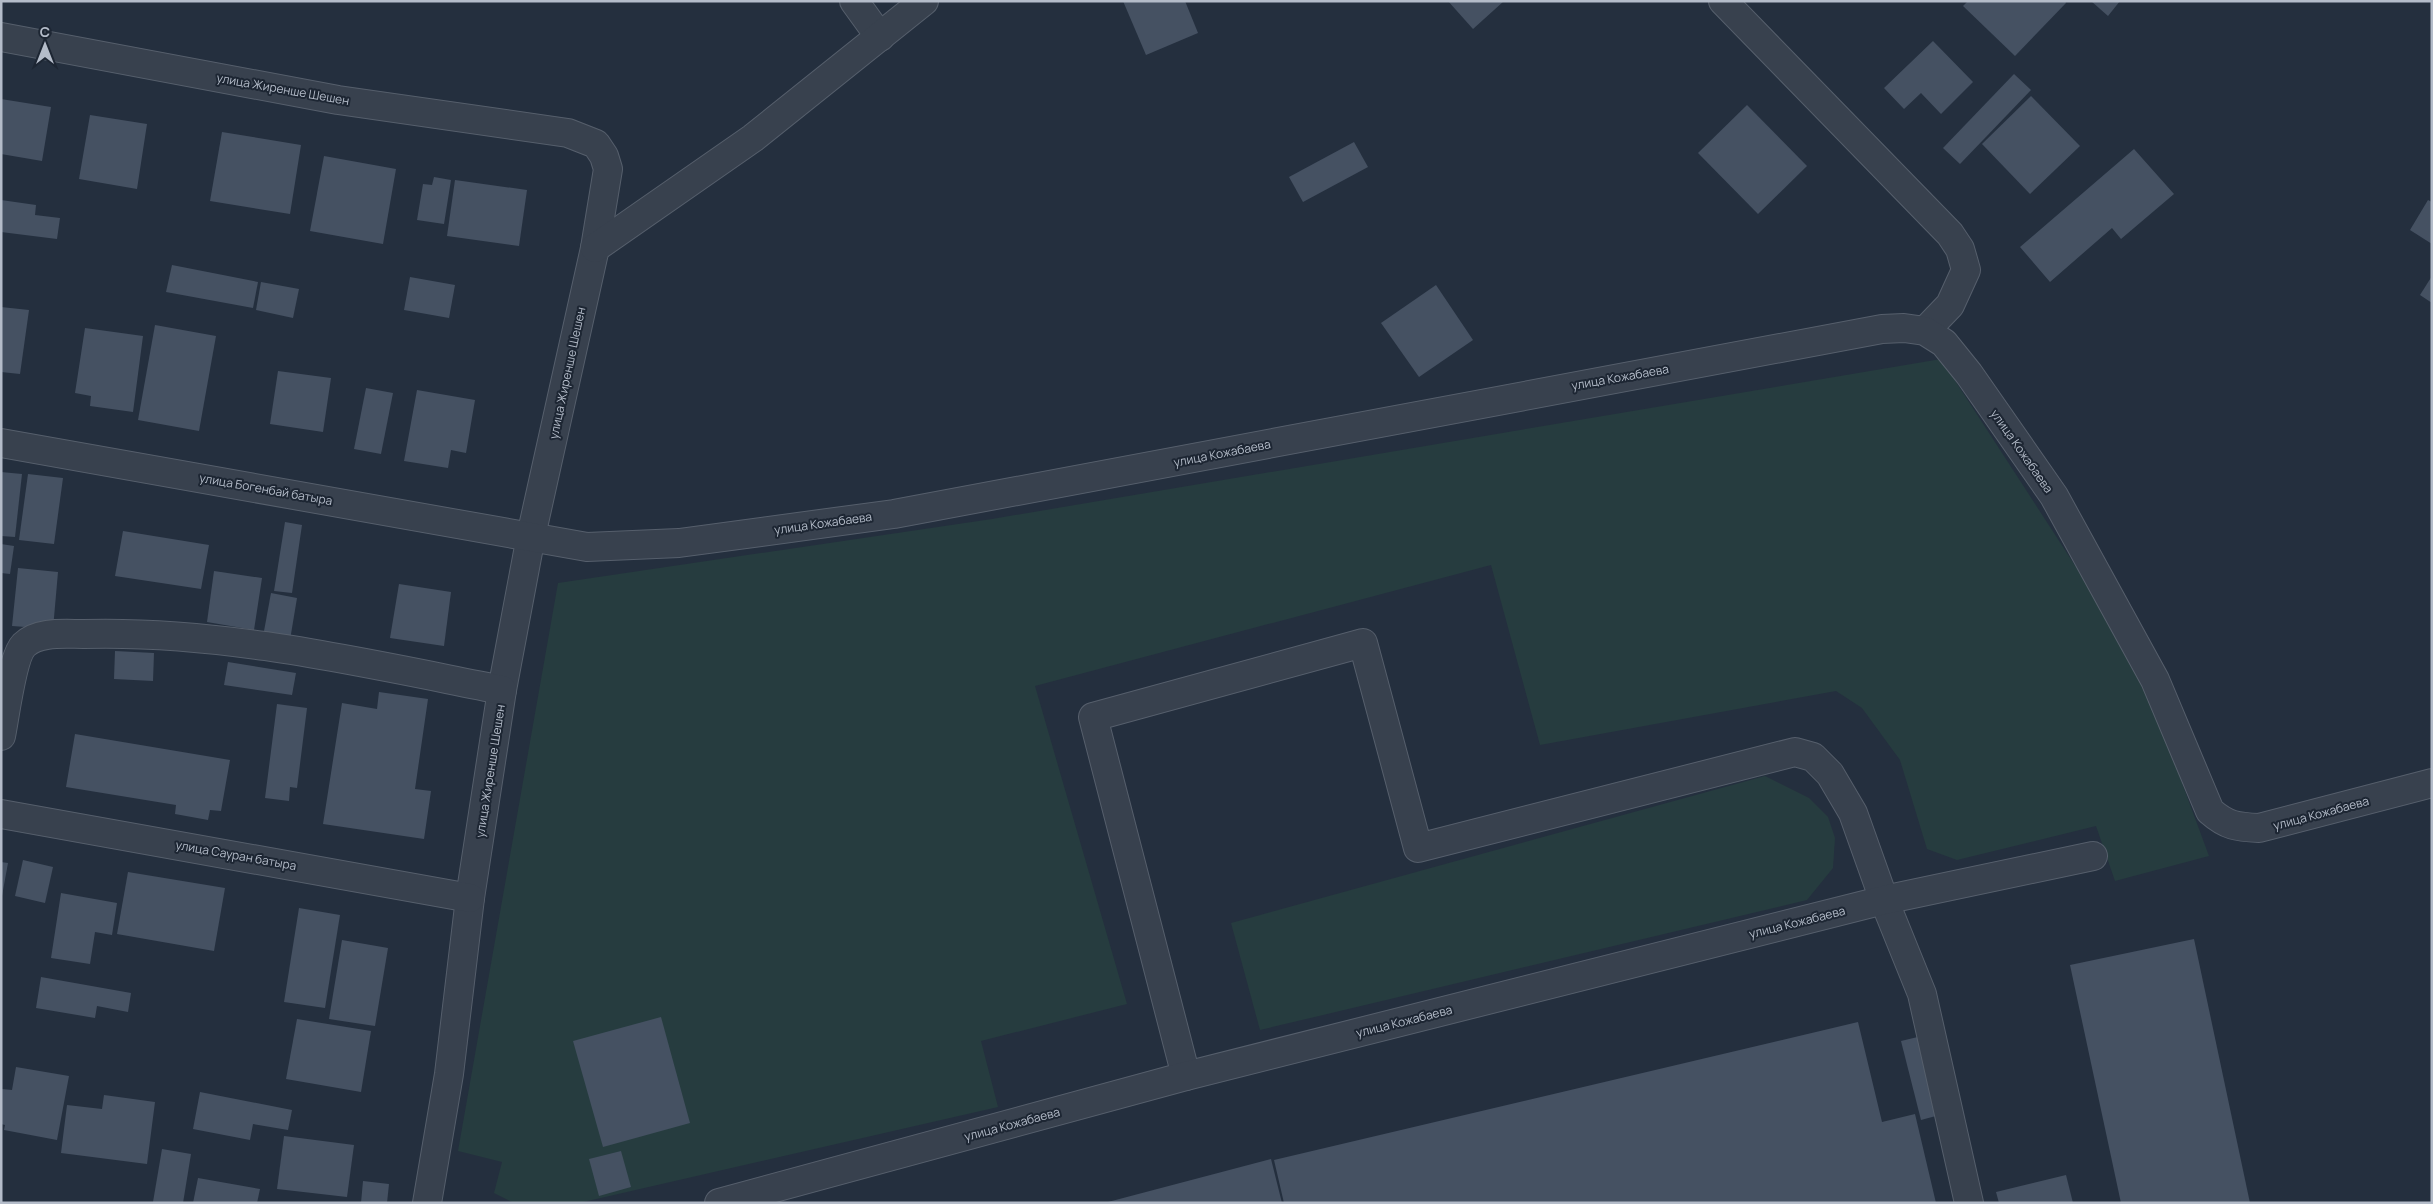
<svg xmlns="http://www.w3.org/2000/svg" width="2433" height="1204" viewBox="0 0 2433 1204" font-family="Manrope,sans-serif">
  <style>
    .green { fill: #263c3f }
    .building { fill: #455162 }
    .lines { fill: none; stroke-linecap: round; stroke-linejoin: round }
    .minor-casing { stroke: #565f6c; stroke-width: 30 }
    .minor { stroke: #38414e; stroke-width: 28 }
    .labels { text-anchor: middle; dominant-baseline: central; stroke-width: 4; stroke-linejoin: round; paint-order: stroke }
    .street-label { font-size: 12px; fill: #b4bcc9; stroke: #1d2633 }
  </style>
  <rect width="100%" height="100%" fill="#242f3e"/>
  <g class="green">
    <path d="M1941 359 2137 661 2209 856 2115 881 2096 826 1957 860 1927 849 1900 760 1862 708 1836 691 1540 745 1491 565 1035 686 1127 1004 981 1041 998 1107 579 1203H514L494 1193 502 1162 458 1151 558 583 992 519Z"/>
    <path d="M1765 776 1809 798 1828 817 1835 838 1833 868 1807 900 1260 1030 1231 923Z"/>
  </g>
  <g class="building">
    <path d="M1123 1H1185L1198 33 1146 55Z"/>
    <path d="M1448 1H1504L1473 29Z"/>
    <path d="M1968 1H2065L2066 3 2015 56 1963 6Z"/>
    <path d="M2091 1H2120L2108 16Z"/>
    <path d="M1933 41 1973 82 1941 114 1921 93 1904 109 1884 88Z"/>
    <path d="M2014 74 2031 90 1960 164 1943 148Z"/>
    <path d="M2031 96 2080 146 2030 194 1982 144Z"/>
    <path d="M1 99 51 107 42 161 1 154Z"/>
    <path d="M1747 105 1807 166 1758 214 1698 153Z"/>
    <path d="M90 115 147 124 137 189 79 179Z"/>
    <path d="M222 132 301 145 290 214 210 201Z"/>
    <path d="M1354 142 1368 167 1303 202 1289 177Z"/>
    <path d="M2134 149 2174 194 2121 239 2112 228 2050 282 2020 247Z"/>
    <path d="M324 156 396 169 383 244 310 231Z"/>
    <path d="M434 177 451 180 444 224 417 220 423 184 432 185Z"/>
    <path d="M455 180 527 190 519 246 447 236Z"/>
    <path d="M1 200 36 205 35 215 60 218 57 239 1 232Z"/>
    <path d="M2428 200 2432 202V244L2410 230Z"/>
    <path d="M172 265 258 282 253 308 166 292Z"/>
    <path d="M2432 276V303L2420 295Z"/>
    <path d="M410 277 455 285 449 318 404 310Z"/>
    <path d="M261 282 299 289 293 318 256 310Z"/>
    <path d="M1436 285 1473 340 1419 377 1381 323Z"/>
    <path d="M1 307 29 310 20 374 1 372Z"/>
    <path d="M155 325 216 336 199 431 138 420Z"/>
    <path d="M85 328 143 336 133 412 90 406 91 396 75 393Z"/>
    <path d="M278 371 331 378 323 432 270 424Z"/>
    <path d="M366 388 393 393 381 454 354 449Z"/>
    <path d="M417 390 475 400 466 453 451 450 448 468 404 461Z"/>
    <path d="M1 472 22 474 15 537 1 536Z"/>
    <path d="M28 474 63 478 54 544 19 540Z"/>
    <path d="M285 522 302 525 292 593 274 591Z"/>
    <path d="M123 531 209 545 201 589 115 576Z"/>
    <path d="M1 544 14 546 10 574 1 573Z"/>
    <path d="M18 568 58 572 53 629 12 626Z"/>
    <path d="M214 571 262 578 254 630 207 622Z"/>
    <path d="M399 584 451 592 444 646 390 638Z"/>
    <path d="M271 593 297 598 289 646 262 642Z"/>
    <path d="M115 651 154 653 153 681 114 679Z"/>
    <path d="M228 662 296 673 292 695 224 685Z"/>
    <path d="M379 692 428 699 415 789 431 791 424 839 323 824 342 703 377 709Z"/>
    <path d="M277 704 307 708 297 788 290 787 289 801 265 798Z"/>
    <path d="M75 734 230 760 221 811 210 810 208 820 175 814 176 805 66 787Z"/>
    <path d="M23 860 53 867 45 903 15 896Z"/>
    <path d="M1 862 8 863 2 896H1Z"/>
    <path d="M128 872 225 888 214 951 117 934Z"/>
    <path d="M61 893 117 903 112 935 95 932 90 964 51 958Z"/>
    <path d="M299 908 340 915 325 1008 284 1002Z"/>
    <path d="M2194 939 2250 1203H2121L2070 965Z"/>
    <path d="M342 940 388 948 375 1026 329 1019Z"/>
    <path d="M41 977 131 993 128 1012 97 1006 95 1018 36 1008Z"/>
    <path d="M661 1017 690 1123 603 1147 573 1041Z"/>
    <path d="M297 1019 371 1031 361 1092 286 1079Z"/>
    <path d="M1858 1022 1882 1122 1915 1114 1936 1203H1284L1274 1160Z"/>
    <path d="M1926 1035 1947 1113 1921 1120 1901 1041Z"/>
    <path d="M16 1067 69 1076 57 1140 4 1130 5 1125 1 1124V1094L2 1089 12 1090Z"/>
    <path d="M200 1092 292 1110 288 1130 253 1124 250 1140 193 1129Z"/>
    <path d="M104 1095 155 1102 147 1164 61 1153 67 1105 102 1109Z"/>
    <path d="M284 1136 354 1145 347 1197 277 1189Z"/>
    <path d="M162 1149 191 1154 183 1203 153 1202Z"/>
    <path d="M621 1151 631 1187 599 1196 589 1159Z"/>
    <path d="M1271 1159 1282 1203H1108V1202Z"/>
    <path d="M2066 1175 2073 1203H1999L1996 1192Z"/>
    <path d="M198 1178 260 1189 257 1203H193Z"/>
    <path d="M363 1181 389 1184 387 1203H361Z"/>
  </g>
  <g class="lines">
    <defs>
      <g id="minor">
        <path d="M854 1 880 37"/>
        <path d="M1723 1 1950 234 1960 249 1966 270 1950 305 1925 331"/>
        <path d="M1 37 338 100 568 133 596 144 604 156 608 169 595 248 531 536 502 690 470 898 449 1074 427 1203"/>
        <path d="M595 248 753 138 924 1"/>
        <path d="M1 443 587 547 679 543 894 514 1882 329 1904 328 1925 331 1944 343 1969 374 2054 496 2155 680 2210 811C2227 826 2237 827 2259 828L2432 783"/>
        <path d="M1 736C5 717 12 657 24 645 38 631 65 634 83 634 224 630 364 663 502 690"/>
        <path d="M1 814 470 898"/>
        <path d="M1186 1076 1093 717 1363 643 1418 848 1795 752 1813 757 1830 774 1853 813 1884 900 1922 994 1969 1203"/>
        <path d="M719 1203 1186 1076 1884 900 2093 856"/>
      </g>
    </defs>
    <use href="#minor" class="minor-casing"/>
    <use href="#minor" class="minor"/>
  </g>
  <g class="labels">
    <g class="street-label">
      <text transform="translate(283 89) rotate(10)">улица Жиренше Шешен</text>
      <text transform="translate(567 373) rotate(-78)">улица Жиренше Шешен</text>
      <text transform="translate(1620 377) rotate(-10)">улица Кожабаева</text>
      <text transform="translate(2022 451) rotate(55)">улица Кожабаева</text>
      <text transform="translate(1222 453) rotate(-11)">улица Кожабаева</text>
      <text transform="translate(266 489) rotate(10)">улица Богенбай батыра</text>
      <text transform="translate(823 523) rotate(-8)">улица Кожабаева</text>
      <text transform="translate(490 771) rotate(-81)">улица Жиренше Шешен</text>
      <text transform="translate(2321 813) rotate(-15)">улица Кожабаева</text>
      <text transform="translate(236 855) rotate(10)">улица Сауран батыра</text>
      <text transform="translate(1797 922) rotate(-14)">улица Кожабаева</text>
      <text transform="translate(1404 1021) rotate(-14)">улица Кожабаева</text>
      <text transform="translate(1012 1124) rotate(-15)">улица Кожабаева</text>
    </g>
  </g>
  <rect width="2433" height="1204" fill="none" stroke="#b4bcc9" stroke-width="5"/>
  <g transform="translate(45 45)" stroke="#1d2633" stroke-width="4" paint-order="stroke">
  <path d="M0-4L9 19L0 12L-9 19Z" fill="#b4bcc9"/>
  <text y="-8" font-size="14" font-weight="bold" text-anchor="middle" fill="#b4bcc9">С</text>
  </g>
</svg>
